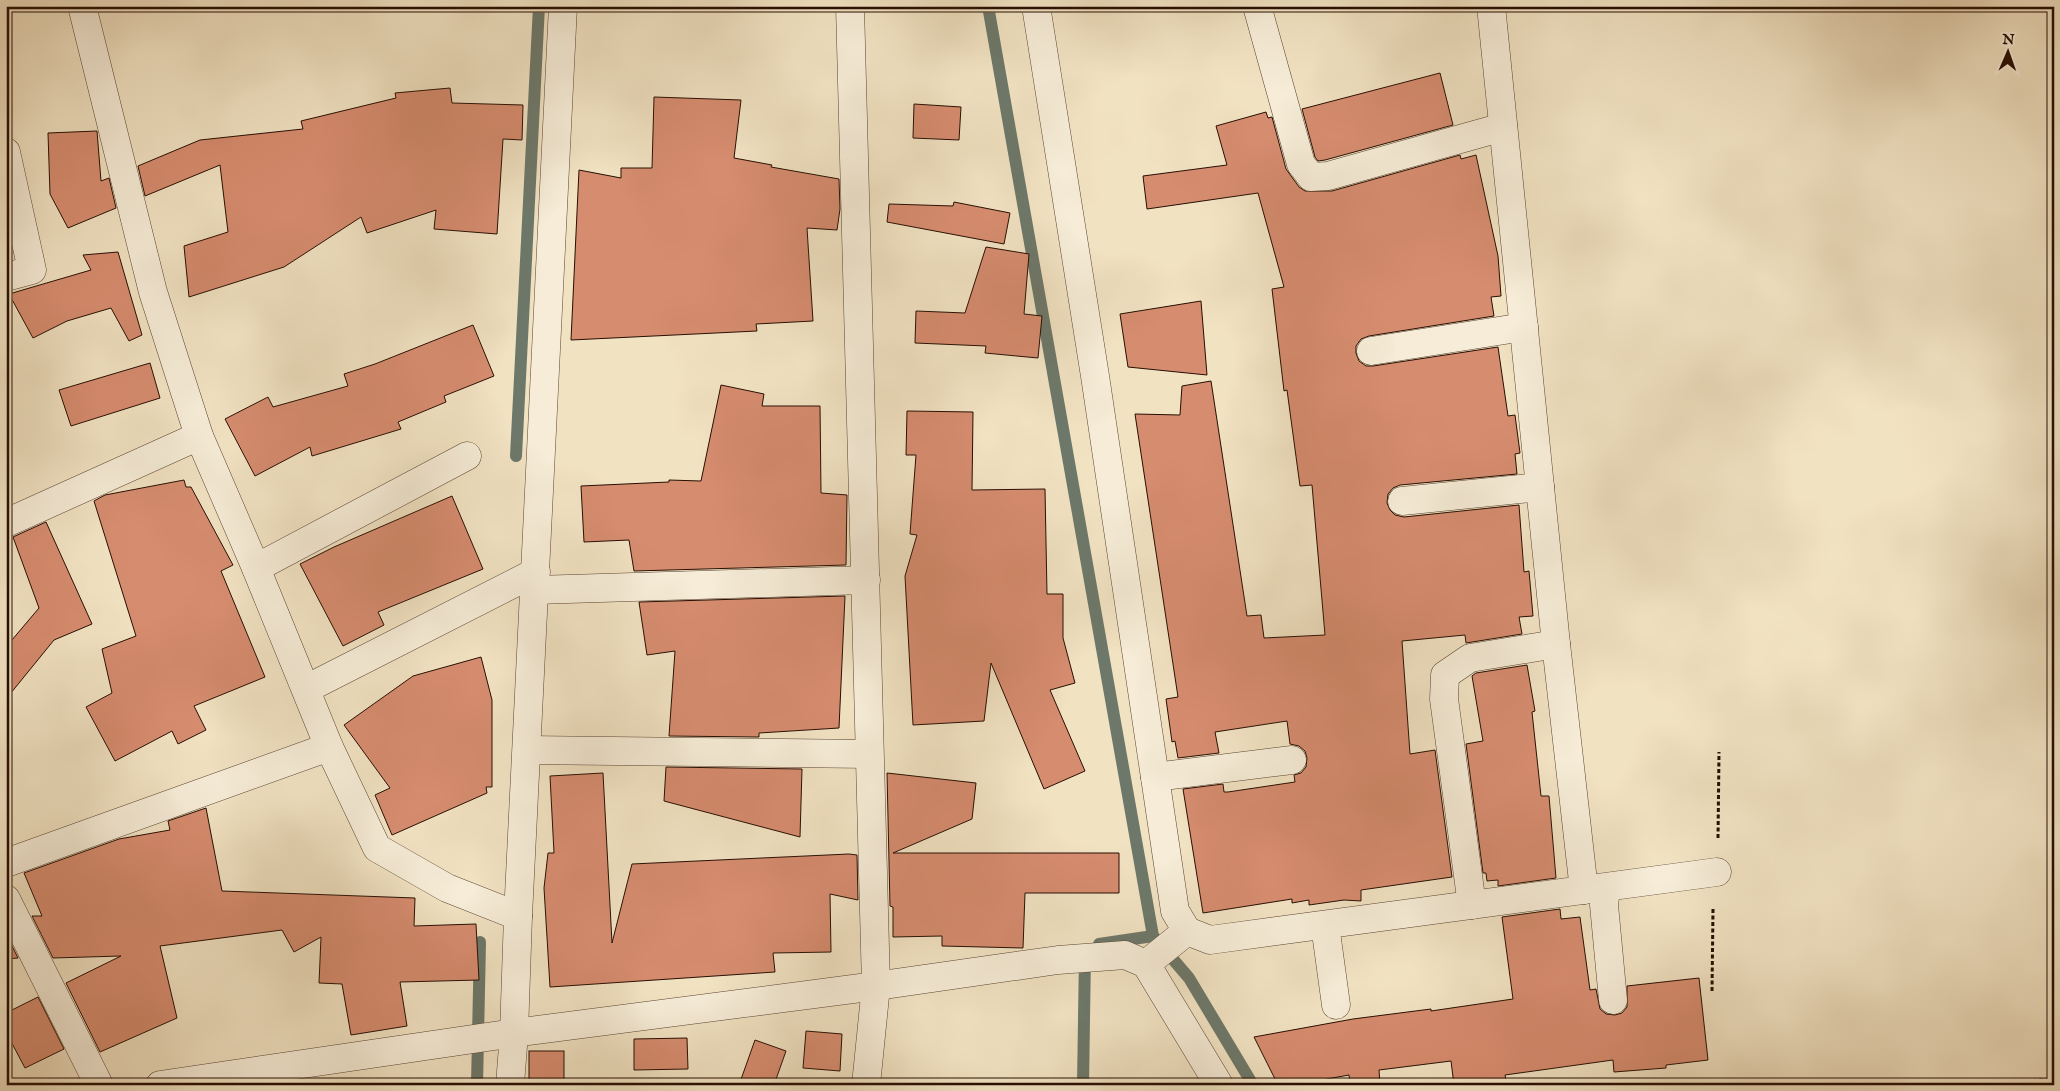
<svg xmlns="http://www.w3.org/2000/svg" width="2060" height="1091" viewBox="0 0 2060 1091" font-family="'IM FELL English',serif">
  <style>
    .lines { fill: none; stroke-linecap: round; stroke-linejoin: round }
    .stream { stroke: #6d786a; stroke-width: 12 }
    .building { fill: #d68c6f; stroke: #270e02 }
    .minor-casing { stroke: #5a4332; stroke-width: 29 }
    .path { stroke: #270e02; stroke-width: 3; stroke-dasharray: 4 2.5; stroke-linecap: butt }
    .minor { stroke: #f6ecd7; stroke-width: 28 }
  </style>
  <rect width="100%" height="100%" fill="#f1e2c2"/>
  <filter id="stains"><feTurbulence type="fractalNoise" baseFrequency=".004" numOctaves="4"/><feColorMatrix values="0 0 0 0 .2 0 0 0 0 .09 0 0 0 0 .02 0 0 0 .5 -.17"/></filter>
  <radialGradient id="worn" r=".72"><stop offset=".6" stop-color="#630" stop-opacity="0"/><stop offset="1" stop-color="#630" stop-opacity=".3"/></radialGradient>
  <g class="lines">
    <g class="stream">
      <path d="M988 6 1153 936 1189 978 1253 1085"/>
      <path d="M516 456 539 6"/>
      <path d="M1099 944 1153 936"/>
      <path d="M477 1085 480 942"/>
      <path d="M1083 1085 1085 955"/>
    </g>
  </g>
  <g class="building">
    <path d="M1440 73 1453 125 1325 160 1318 161 1315 157 1302 109Z"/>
    <path d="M450 88 452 103 523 105 522 140 503 139 497 234 434 229 436 210 367 233 361 217 284 267 189 297 184 246 228 232 220 165 145 196 138 166 200 140 303 129 301 121 396 98 395 93Z"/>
    <path d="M654 97 741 100 734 158 772 165 771 167 839 179 840 209 837 230 807 228 813 321 756 324 757 331 571 340 579 170 621 178V168H652Z"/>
    <path d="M914 104 961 107 959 140 913 138Z"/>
    <path d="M1266 112 1268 118 1272 117 1286 169 1299 187 1305 191H1332L1460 155 1461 159 1476 155 1498 256 1501 296 1491 297 1494 316 1369 336 1361 339 1356 346V353L1359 361 1366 366H1373L1498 347 1508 416 1515 415 1520 453 1515 454 1517 474 1400 485 1393 488 1388 494 1387 503 1390 510 1395 515 1404 517 1519 505 1524 572 1529 571 1533 616 1519 617 1522 634 1466 643 1465 635 1402 641 1410 754 1435 750 1452 877 1361 890V901L1344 900 1309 905V900L1292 903V899L1203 913 1183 789 1223 784 1224 792H1228L1295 782 1294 775 1301 773 1306 767 1307 758 1305 751 1299 746 1290 744 1287 721 1215 732 1219 753 1178 758 1175 741 1172 742 1166 699 1178 697 1135 414 1180 415 1182 386 1211 381 1247 616 1261 615 1264 638 1325 635 1312 485 1300 486 1287 390 1284 391 1272 289 1284 287 1258 193 1147 209 1143 176 1227 165 1216 126Z"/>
    <path d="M97 131 101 181 109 178 116 208 68 228 50 194 48 133Z"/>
    <path d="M954 202 1010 213 1004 244 887 222 889 204 953 206Z"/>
    <path d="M986 247 1029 254 1024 314 1042 316 1038 358 985 353 986 346 915 343 916 311 965 313Z"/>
    <path d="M118 252 142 335 129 341 111 308 67 321 33 338 9 294 91 270 83 255Z"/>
    <path d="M1201 301 1207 375 1128 367 1120 314Z"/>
    <path d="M473 325 494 376 444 396 446 402 398 422 401 429 312 456 310 447 255 476 225 419 268 397 273 407 348 386 344 374 375 364Z"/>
    <path d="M150 363 160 398 71 426 59 390Z"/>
    <path d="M721 385 764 394 762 406H820L821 493 847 495 846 565 634 571 629 540 584 542 581 486 669 482V480L701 481Z"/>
    <path d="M907 411 973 412 972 490 1045 489 1047 594H1063V638L1075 683 1050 690 1085 771 1044 789 991 663 984 721 913 725 905 576 917 535 910 534 916 455H906Z"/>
    <path d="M184 480 186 487H191L233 565 221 571 265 677 194 706 206 730 178 744 172 731 115 761 86 707 112 693 102 649 136 636 94 501 105 495Z"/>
    <path d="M452 496 483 569 378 612 384 625 343 646 300 564 334 547Z"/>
    <path d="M46 522 92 624 54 640 6 699V647L39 608 13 537Z"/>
    <path d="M845 596 839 728 759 733V737L669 736 675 651 647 655 639 602Z"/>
    <path d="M481 657 492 700V787H486L487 793 392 835 375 795 390 788 344 725 413 676Z"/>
    <path d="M1527 665 1535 711 1532 712 1541 796H1549L1556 878 1498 886V880L1487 881 1486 873H1483L1466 744 1483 741 1472 676 1476 673Z"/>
    <path d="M666 767 802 769 800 837 664 801Z"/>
    <path d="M603 773 612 943 632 864 849 854 857 855 858 900 830 894 831 952 773 953 775 972 550 987 544 888 548 853H554L550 776Z"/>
    <path d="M887 773 976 783 972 819 893 853H1119V893H1025L1023 948 942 946V936L893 937V907L890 906Z"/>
    <path d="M206 808 222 891 415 898 414 926 476 924 479 980 400 982 407 1026 351 1035 342 984 319 983 321 937 294 952 282 930 160 946 177 1018 100 1052 66 983 121 956 53 958 32 916H42L24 873 119 839 170 830 168 821Z"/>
    <path d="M1560 909 1561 919 1580 917 1590 990 1596 989 1600 1009 1606 1014 1615 1015 1622 1013 1627 1007V986L1699 978 1708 1060 1666 1065V1068L1614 1072 1613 1060 1505 1075 1506 1080 1471 1085H1454L1451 1061 1379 1070 1380 1085H1350L1349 1075 1294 1085H1278L1254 1037 1353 1019 1431 1009V1011L1513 999 1502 917Z"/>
    <path d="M6 934 18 958 6 959Z"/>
    <path d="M38 997 64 1049 25 1068 6 1032V1013Z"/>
    <path d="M806 1031 842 1034 840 1071 803 1068Z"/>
    <path d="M687 1038 688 1069 634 1070V1039Z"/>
    <path d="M755 1040 786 1051 774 1085H739Z"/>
    <rect x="529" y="1051" width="35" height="34"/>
  </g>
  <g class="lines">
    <defs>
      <g id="minor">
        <path d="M82 6 153 292 199 436 256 568 329 747 377 848 447 888 518 916"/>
        <path d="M850 6 876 986 866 1085"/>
        <path d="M1036 6 1095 376 1175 911 1187 931"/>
        <path d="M1257 6 1301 164 1311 177 1328 176 1503 127"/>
        <path d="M1491 6 1556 644 1584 890"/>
        <path d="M6 152 32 270 6 277"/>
        <path d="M1371 351 1524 327"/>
        <path d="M1402 501 1540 487"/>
        <path d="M6 523 199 436"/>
        <path d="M256 568 467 456"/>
        <path d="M535 590 866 580"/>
        <path d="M306 689 536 572"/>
        <path d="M527 750 869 754"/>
        <path d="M1155 777 1292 760"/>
        <path d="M6 863 329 747"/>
        <path d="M1606 888 1604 905 1613 1000"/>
        <path d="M6 899 99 1085"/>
        <path d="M1472 905 1444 699 1445 675 1470 658 1556 644"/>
        <path d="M1325 925 1336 1005"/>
        <path d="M1146 964 1187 931 1210 940 1717 872"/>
        <path d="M160 1085 514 1033 876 986 1058 960 1125 955 1146 964 1219 1085"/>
        <path d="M510 1085 514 1033 518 916 563 6"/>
      </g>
    </defs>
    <use href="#minor" class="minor-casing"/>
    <g class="path">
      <path d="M1718 838 1719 752"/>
      <path d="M1712 991 1713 909"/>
      <path d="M2013 1082 2054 1079"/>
    </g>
    <use href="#minor" class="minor"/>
  </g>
  <rect width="2060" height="1091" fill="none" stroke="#f1e2c2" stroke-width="25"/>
  <rect x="8" y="8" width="2045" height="1076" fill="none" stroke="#270e02" stroke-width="2.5"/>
  <rect x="12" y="12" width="2035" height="1066" fill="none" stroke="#270e02"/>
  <g transform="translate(2008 52) rotate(2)" stroke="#f6ecd7" stroke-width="4" paint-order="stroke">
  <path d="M0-4L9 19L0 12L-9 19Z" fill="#270e02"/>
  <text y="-8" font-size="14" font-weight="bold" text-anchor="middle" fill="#270e02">N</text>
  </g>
  <rect width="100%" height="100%" filter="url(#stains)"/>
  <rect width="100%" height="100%" fill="url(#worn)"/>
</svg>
